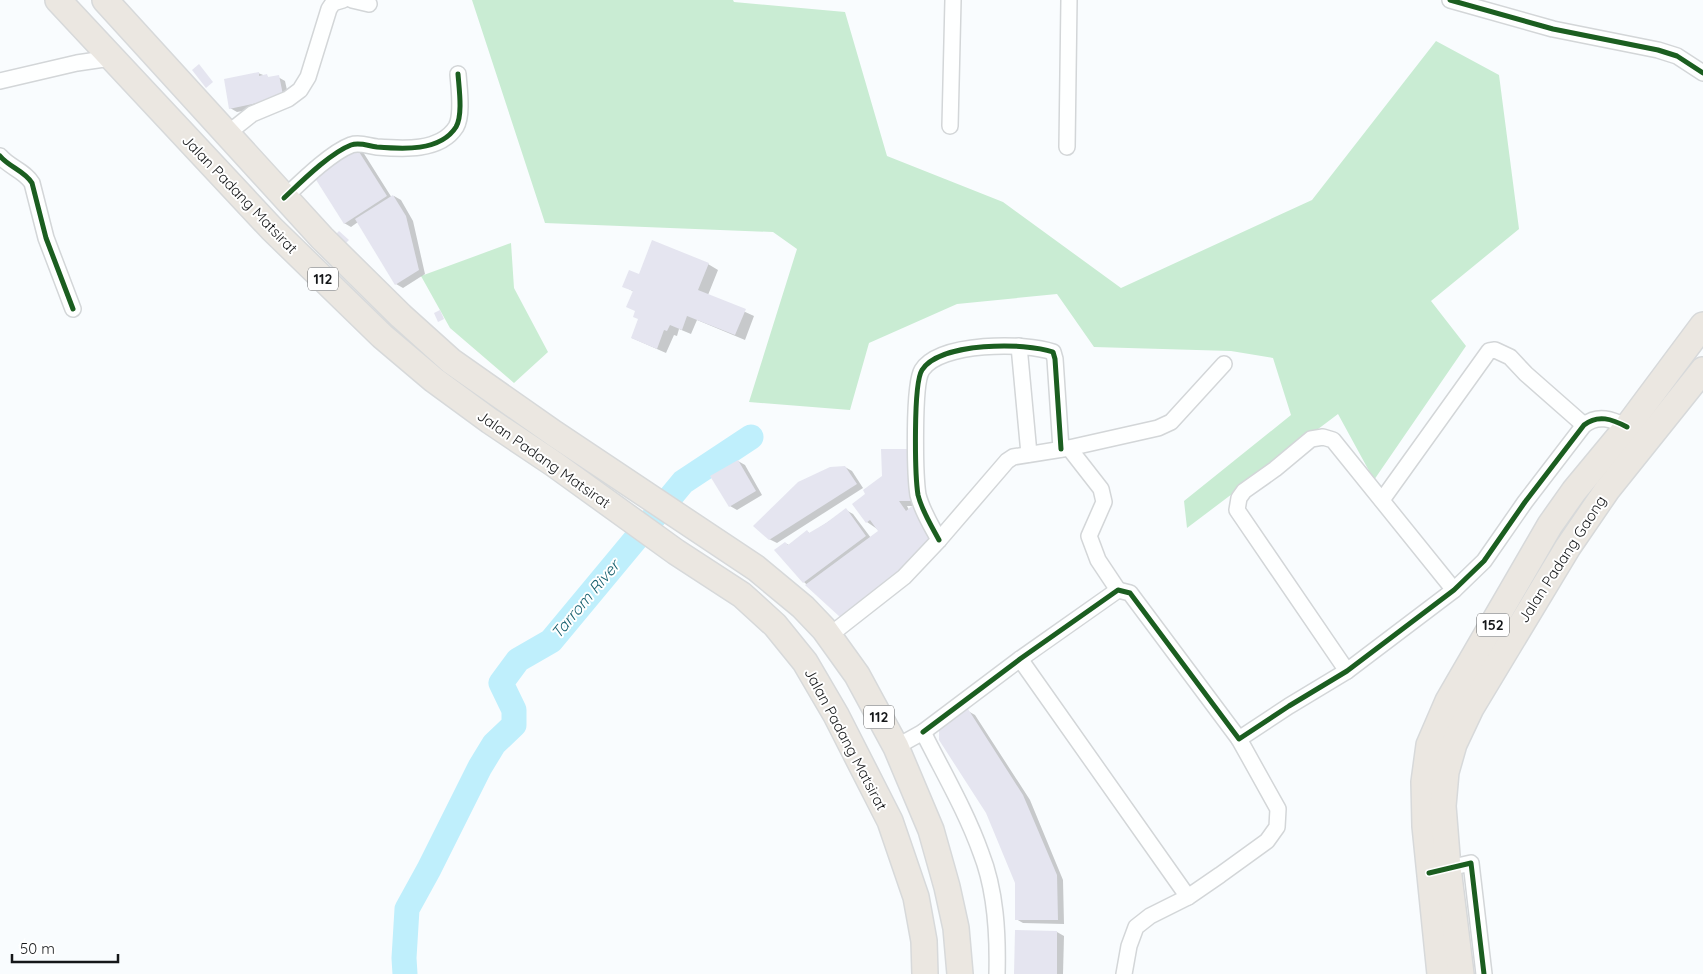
<svg xmlns="http://www.w3.org/2000/svg" width="1703" height="974" viewBox="0 0 1703 974" font-family="Quicksand,sans-serif">
  <style>
    .green { fill: #caedd3 }
    .forest { fill: #c9ecd3 }
    .shadow { fill: #0003 }
    .lines { fill: none; stroke-linecap: round; stroke-linejoin: round }
    .river { stroke: #bfeffc; stroke-width: 25 }
    .building { fill: #e5e5f0 }
    .street-casing { stroke: #d3d6d8; stroke-width: 18 }
    .primary-casing { stroke: #d7d9da; stroke-width: 28 }
    .street { stroke: #feffff; stroke-width: 15 }
    .primary { stroke: #ebe7e1; stroke-width: 25 }
    .cycleway-casing { stroke: #fff; stroke-width: 8 }
    .cycleway { stroke: #1b5e20; stroke-width: 5 }
    .labels { text-anchor: middle; dominant-baseline: central; stroke-width: 4; stroke-linejoin: round; paint-order: stroke }
    .shield { fill: #fff; stroke: #5b5d5e; stroke-width: 1 }
    .shield-label { font-size: 14px; font-weight: bold; fill: #151719 }
    .street-label { font-size: 15px; fill: #151719; stroke: #fff }
    .water-label { font-size: 16px; font-style: italic; fill: #18616f; stroke: #fff }
  </style>
  <rect width="100%" height="100%" fill="#f9fcfe"/>
  <path class="green" d="M511 243 514 288 548 352 514 383 450 328 421 276Z"/>
  <path class="forest" d="M472 0H733L734 2 845 12 887 156 1003 202 1121 288 1312 200 1436 41 1499 75 1519 229 1431 301 1466 346 1374 480 1338 414 1187 528 1184 501 1291 415 1273 358 1231 351 1094 347 1057 294 957 304 869 343 850 410 749 402 797 249 773 232 545 223Z"/>
  <g class="shadow">
    <path d="M258 73 271 78 278 77 285 81 289 99 279 104 237 112 230 108Z"/>
    <path d="M356 148 363 152 392 198 394 196 401 200 413 221 425 274 403 288 396 284 358 222 351 227 344 223Z"/>
    <path d="M708 264 718 270 708 295 754 316 745 340 697 320 691 334 679 329 677 336 674 335 666 353 632 338 640 319 636 311 634 292 624 286 639 275Z"/>
    <path d="M738 461 745 465 762 495 737 510 730 506Z"/>
    <path d="M845 467 852 471 863 488 777 543 769 539Z"/>
    <path d="M883 476 921 506H907L909 510 912 508 919 512 848 620 841 616 804 582 785 543 789 545 808 532 810 534 846 510 853 514 871 538 880 531 867 522V494Z"/>
    <path d="M968 711 975 715 1030 800 1063 880 1064 924 1023 923 1016 919V883Z"/>
    <path d="M1057 932 1064 936 1063 974H1015Z"/>
  </g>
  <g class="lines">
    <path class="river" d="M405 974 404 958 407 909 429 869 480 767 494 744 514 725V710L501 683 518 660 551 641 683 482 751 437"/>
  </g>
  <g class="building">
    <path d="M199 64 213 82 206 88 192 70Z"/>
    <path d="M259 72V76L267 74 268 77 279 75 283 95 272 98V100L229 109 224 79Z"/>
    <path d="M356 147 387 196 344 224 313 175Z"/>
    <path d="M393 195 406 216 419 270 395 285 355 219Z"/>
    <path d="M339 231 349 240 343 246 333 237Z"/>
    <path d="M652 240 709 263 698 290 746 309 735 335 687 316 682 330 670 325 667 331 664 330 657 349 631 338 638 319 633 317 635 311 626 307 633 291 622 287 629 270 639 274Z"/>
    <path d="M440 310 444 319 438 322 434 313Z"/>
    <path d="M881 449H911L912 501H899L906 511 912 506 934 536 903 571 840 617 805 585 878 531 870 520 866 523 852 504 865 494 863 490 882 476Z"/>
    <path d="M738 460 756 491 729 507 710 476Z"/>
    <path d="M845 466 857 484 769 540 753 526 798 482 830 467Z"/>
    <path d="M846 508 866 536 803 583 774 550 785 542 788 545 807 530 809 533 826 523Z"/>
    <path d="M968 709 1023 795 1057 875 1058 920H1015V883L986 813 939 740V728Z"/>
    <path d="M1015 930 1057 931V974H1014Z"/>
  </g>
  <g class="lines">
    <defs>
      <g id="street">
        <path d="M352 0 369 4"/>
        <path d="M1450 0 1553 29 1658 50 1677 56 1703 73"/>
        <path d="M0 81 77 63 111 58"/>
        <path d="M950 126 953 0"/>
        <path d="M227 134 252 114 288 99 300 90 308 77 329 9 333 3 343 0"/>
        <path d="M1067 147 1069 0"/>
        <path d="M0 156C9 167 25 171 32 183L46 238 73 309"/>
        <path d="M284 198C301 182 330 153 351 145 360 142 368 146 377 147 402 149 440 152 456 127 463 115 459 88 458 74"/>
        <path d="M1019 346 1029 454"/>
        <path d="M1069 448 1101 489 1104 502 1089 536 1098 560 1118 590"/>
        <path d="M1382 500 1489 351 1495 350 1510 357 1526 374 1584 425"/>
        <path d="M939 540C931 525 922 511 918 495 915 476 913 384 922 370 940 342 1025 342 1053 352L1055 359 1061 449"/>
        <path d="M830 635 904 577 939 540 1007 461 1013 457 1069 448 1158 428 1171 422 1224 364"/>
        <path d="M1020 659 1188 897"/>
        <path d="M1347 671 1237 510 1239 498 1244 491 1275 469 1311 439 1323 437 1333 440 1454 590"/>
        <path d="M923 732 1020 659 1118 590 1130 593 1239 739 1289 706 1347 671 1454 590 1484 561 1525 502 1584 425C1598 414 1612 419 1627 427"/>
        <path d="M896 747 923 732C943 772 966 811 981 853 996 891 998 934 997 974"/>
        <path d="M1440 870 1471 863 1484 974"/>
        <path d="M1124 974 1129 946 1136 927 1150 916 1188 897 1220 875 1267 841 1277 827 1278 809 1239 739"/>
      </g>
      <g id="primary">
        <path d="M58 0 272 229 382 336 434 380 490 421 554 464 676 552 742 595 775 625 805 662 836 715 890 821 916 897 924 941 925 974"/>
        <path d="M105 0 322 238 401 316 451 361 555 434 756 568 803 607 824 629 857 675 896 747 931 830 947 887 956 928 960 974"/>
        <path d="M1440 974 1425 826 1424 782 1429 745 1448 701 1550 525 1574 491 1627 427 1703 325"/>
        <path d="M1461 974 1448 868 1443 806 1446 772 1454 744 1471 708 1568 547 1607 490 1703 370"/>
      </g>
    </defs>
    <use href="#street" class="street-casing"/>
    <use href="#primary" class="primary-casing"/>
    <use href="#street" class="street"/>
    <use href="#primary" class="primary"/>
    <defs>
      <g id="cycleway">
        <path d="M1450 0 1553 29 1658 50 1677 56 1703 73"/>
        <path d="M0 156C9 167 25 171 32 183L46 238 73 309"/>
        <path d="M284 198C301 182 330 153 351 145 360 142 368 146 377 147 402 149 440 152 456 127 463 115 459 88 458 74"/>
        <path d="M939 540C931 525 922 511 918 495 915 476 913 384 922 370 940 342 1025 342 1053 352L1055 359 1061 449"/>
        <path d="M923 732 1020 659 1118 590 1130 593 1239 739 1289 706 1347 671 1454 590 1484 561 1525 502 1584 425C1598 414 1612 419 1627 427"/>
        <path d="M1429 873 1471 863 1484 974"/>
      </g>
    </defs>
    <use href="#cycleway" class="cycleway-casing"/>
    <use href="#cycleway" class="cycleway"/>
  </g>
  <g class="labels">
    <g class="shield">
      <rect x="308" y="267.5" width="30" height="23" rx="4"/>
      <rect x="1477" y="613.5" width="32" height="23" rx="4"/>
      <rect x="864" y="705.5" width="30" height="23" rx="4"/>
    </g>
    <g class="shield-label">
      <text x="323" y="279">112</text>
      <text x="1493" y="625">152</text>
      <text x="879" y="717">112</text>
    </g>
    <g class="street-label">
      <text transform="translate(240 194) rotate(46)">Jalan Padang Matsirat</text>
      <text transform="translate(544 459) rotate(35)">Jalan Padang Matsirat</text>
      <text transform="translate(1562 559) rotate(-57)">Jalan Padang Gaong</text>
      <text transform="translate(846 739) rotate(62)">Jalan Padang Matsirat</text>
    </g>
    <g class="water-label">
      <text transform="translate(585 599) rotate(-50)">Tarrom River</text>
    </g>
  </g>
  <path d="M12 954v8h106v-8" fill="none" stroke="#151719" stroke-width="2.5"/>
  <text x="20" y="954" font-size="15" fill="#151719" stroke="#ffffff" stroke-width="4" paint-order="stroke">50 m</text>
</svg>
